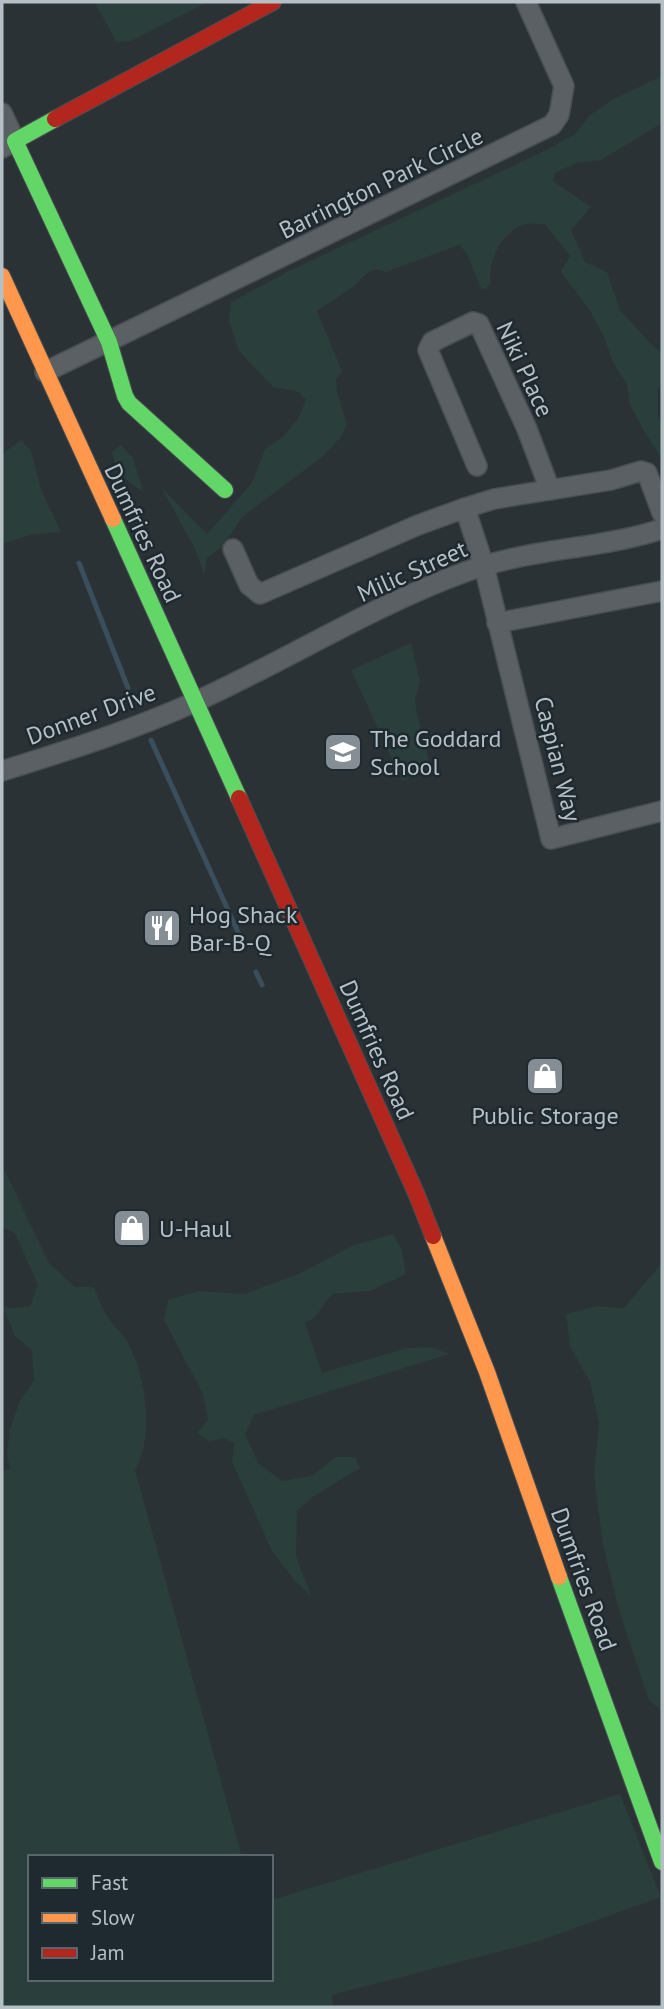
<svg xmlns="http://www.w3.org/2000/svg" width="664" height="2009" viewBox="0 0 664 2009" font-family="'PT Sans',sans-serif">
  <style>
    .green { fill: #2a3e3b }
    .lines { fill: none; stroke-linecap: round; stroke-linejoin: round }
    .stream { stroke: #394f5d; stroke-width: 5 }
    .street-casing { stroke: #484e51; stroke-width: 22 }
    .fast-casing { stroke: #484e51; stroke-width: 18 }
    .slow-casing { stroke: #484e51; stroke-width: 18 }
    .jam-casing { stroke: #484e51; stroke-width: 18 }
    .street { stroke: #5a6064; stroke-width: 19 }
    .fast { stroke: #63d668; stroke-width: 16 }
    .slow { stroke: #ff974d; stroke-width: 16 }
    .jam { stroke: #b3261e; stroke-width: 16 }
    .labels { text-anchor: middle; dominant-baseline: central; stroke-width: 5; stroke-linejoin: round; paint-order: stroke }
    .street-label { font-size: 24px; fill: #b5bfc6; stroke: #1e2930 }
    .poi-label { font-size: 24px; fill: #b5bfc6; stroke: #1e2930; text-anchor: start }
  </style>
  <rect width="100%" height="100%" fill="#2a3236"/>
  <g class="green">
    <path d="M95 2H208L131 41 116 42Z"/>
    <path d="M662 76V123L601 160 576 163 555 173 553 181 591 207 571 230 585 262 607 272 620 310 653 346 662 353V386L658 388V417L662 422V459L644 431 630 405 627 384 613 362 604 337 590 311 561 272 570 256 545 224C538 224 528 223 522 225 501 234 487 262 491 283L486 289 481 288 466 252 459 245 386 272 376 269 367 273 353 287 317 311 342 371 336 379 337 392 347 424 340 438 322 457 242 517 224 545 207 558 204 575 195 549 161 487 207 534 252 483 265 449 283 437 297 420 306 400 299 392 273 387 239 351 229 321 231 302 289 271 549 149 575 134 590 115 612 100Z"/>
    <path d="M21 440 31 451 41 490 61 532 30 535 2 544V454Z"/>
    <path d="M121 445 133 458 143 491C127 483 115 470 112 452Z"/>
    <path d="M411 643 420 682 415 699 416 709 431 769 402 781 351 670Z"/>
    <path d="M2 1165 49 1263 75 1287H94C98 1297 102 1308 108 1317 113 1325 120 1331 125 1338 146 1370 155 1438 135 1470L242 1857H30V1979H271V1900L620 1794 661 1897 536 1942 332 1995 333 2007H2V1471L10 1469 7 1454 10 1428 20 1401 34 1380 32 1350 15 1336 2 1306 11 1308 30 1306 38 1285 15 1233 2 1227Z"/>
    <path d="M393 1234 402 1250 406 1274 370 1291 332 1294 314 1318 305 1323 322 1373 407 1348 431 1347 449 1354 254 1415 245 1434 258 1463 282 1481 312 1476 336 1457H355L360 1468 314 1496 297 1511 296 1556 311 1596 295 1581 272 1551 232 1462 234 1443 224 1438 209 1441 197 1433 208 1420 203 1394 164 1320 168 1300 199 1291 244 1294 299 1274 354 1245Z"/>
    <path d="M662 1263V1711L649 1700 619 1610 603 1545 594 1476 599 1423 590 1382 570 1346 566 1314 598 1306 624 1308Z"/>
  </g>
  <g class="lines">
    <g class="stream">
      <path d="M79 563 128 688"/>
      <path d="M151 740 242 941"/>
      <path d="M256 972 262 985"/>
    </g>
    <defs>
      <g id="street">
        <path d="M2 113 15 141 2 148"/>
        <path d="M45 372 552 125 559 115 564 86 526 2"/>
        <path d="M477 466 428 350 432 342 473 322 479 324 527 429 550 490"/>
        <path d="M465 508 484 566 551 839 662 811"/>
        <path d="M233 549 249 585 260 594 418 525 465 508 494 499 611 480 641 471 647 473 662 513"/>
        <path d="M497 623 662 591"/>
        <path d="M2 771C69 750 133 730 197 701 287 660 372 606 465 572 529 548 598 550 662 529"/>
      </g>
      <g id="fast">
        <path d="M55 119 15 141 109 342 125 396 129 403 225 490"/>
        <path d="M113 519 239 798"/>
        <path d="M559 1577 662 1862"/>
      </g>
      <g id="slow">
        <path d="M2 276 113 519"/>
        <path d="M433 1236 487 1372 559 1577"/>
      </g>
      <g id="jam">
        <path d="M55 119 273 2"/>
        <path d="M239 798 416 1193 433 1236"/>
      </g>
    </defs>
    <use href="#street" class="street-casing"/>
    <use href="#fast" class="fast-casing"/>
    <use href="#slow" class="slow-casing"/>
    <use href="#jam" class="jam-casing"/>
    <use href="#street" class="street"/>
    <use href="#fast" class="fast"/>
    <use href="#slow" class="slow"/>
    <use href="#jam" class="jam"/>
  </g>
  <defs>
    <symbol id="school-square" viewBox="-11 -11 22 22"><rect x="-9" y="-9" width="18" height="18" rx="4" fill="#848e94" stroke="#1e2930"/><path d="M0-5L7-2L0 1L-7-2ZM-4 1L0 2.5L4 1V4Q0 6-4 4Z" fill="#fff"/></symbol>
    <symbol id="restaurant-square" viewBox="-11 -11 22 22"><rect x="-9" y="-9" width="18" height="18" rx="4" fill="#848e94" stroke="#1e2930"/><path d="M-5-6h1v4h1v-4h1v4h1v-4h1v5L-1.5 .5V6h-2V.5L-5-1ZM5-6V6H3V1.5H1.5Q1.5-4 5-6Z" fill="#fff"/></symbol>
    <symbol id="shop-square" viewBox="-11 -11 22 22"><rect x="-9" y="-9" width="18" height="18" rx="4" fill="#848e94" stroke="#1e2930"/><path d="M-5-2.5h2.3a2.7 3.5 0 0 1 5.4 0H5L5.5 6h-11ZM-1.5-2.5h3a1.5 2.3 0 0 0-3 0Z" fill="#fff"/></symbol>
  </defs>
  <g fill-rule="evenodd">
    <use href="#school-square" x="321" y="730" width="44" height="44"/>
    <use href="#restaurant-square" x="140" y="906" width="44" height="44"/>
    <use href="#shop-square" x="523" y="1054" width="44" height="44"/>
    <use href="#shop-square" x="110" y="1206" width="44" height="44"/>
  </g>
  <g class="labels">
    <g class="street-label">
      <text transform="translate(381 183) rotate(-26)">Barrington Park Circle</text>
      <text transform="translate(525 369) rotate(65)">Niki Place</text>
      <text transform="translate(143 533) rotate(65)">Dumfries Road</text>
      <text transform="translate(412 571) rotate(-24)">Milic Street</text>
      <text transform="translate(91 714) rotate(-20)">Donner Drive</text>
      <text transform="translate(558 759) rotate(76)">Caspian Way</text>
      <text transform="translate(377 1050) rotate(66)">Dumfries Road</text>
      <text transform="translate(584 1579) rotate(70)">Dumfries Road</text>
    </g>
    <g class="poi-label">
      <text x="370" y="738">The Goddard<tspan x="370" dy="28">School</tspan></text>
      <text x="189" y="914">Hog Shack<tspan x="189" dy="28">Bar-B-Q</tspan></text>
      <text x="545" y="1115" text-anchor="middle">Public Storage</text>
      <text x="159" y="1228">U-Haul</text>
    </g>
  </g>
  <rect width="664" height="2009" fill="none" stroke="#b5bfc6" stroke-width="7"/>
  <rect x="28" y="1855" width="245" height="126" fill="#1e2930" stroke="#5a656c" stroke-width="2"/>
  <rect x="42" y="1878" width="35" height="10" fill="#63d668" stroke="#5a656c" stroke-width="2"/>
  <text x="91" y="1890" font-size="21" fill="#b5bfc6">Fast</text>
  <rect x="42" y="1913" width="35" height="10" fill="#ff974d" stroke="#5a656c" stroke-width="2"/>
  <text x="91" y="1925" font-size="21" fill="#b5bfc6">Slow</text>
  <rect x="42" y="1948" width="35" height="10" fill="#b3261e" stroke="#5a656c" stroke-width="2"/>
  <text x="91" y="1960" font-size="21" fill="#b5bfc6">Jam</text>
</svg>
